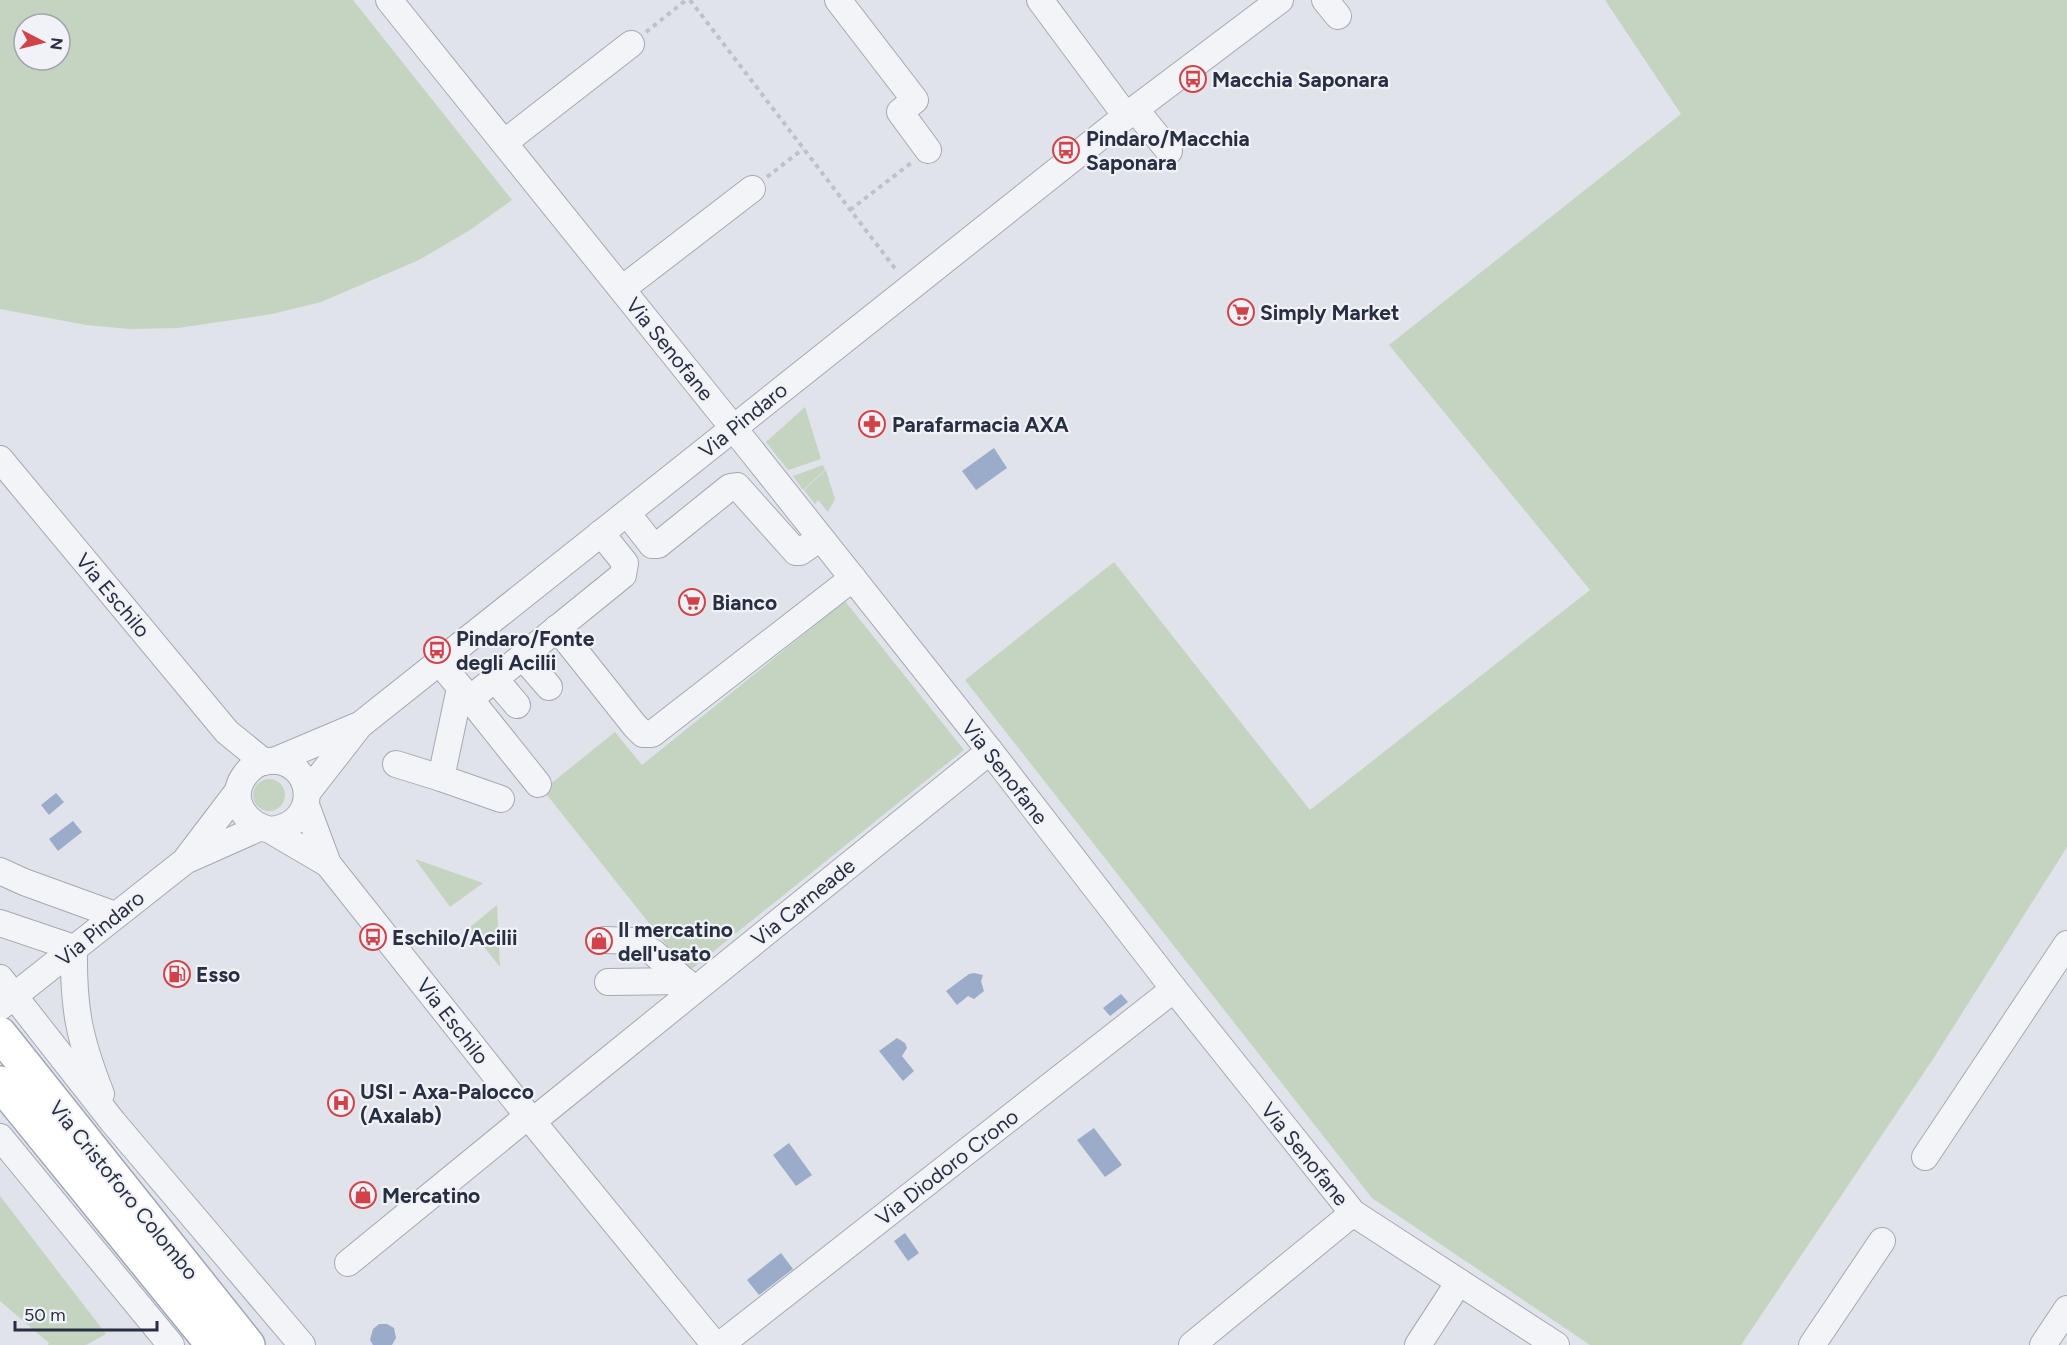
<svg xmlns="http://www.w3.org/2000/svg" width="2067" height="1345" viewBox="0 0 2067 1345" font-family="Figtree,sans-serif">
  <style>
    .green { fill: #c4d4c1; fill-rule: evenodd }
    .water { fill: #9bacca }
    .lines { fill: none; stroke-linecap: round; stroke-linejoin: round }
    .minor-casing { stroke: #a5a9b4; stroke-width: 28 }
    .major-casing { stroke: #9fa6b6; stroke-width: 36 }
    .path { stroke: #bec1c9; stroke-width: 4; stroke-dasharray: 4.5 4.5; stroke-linecap: butt }
    .minor { stroke: #f3f4f8; stroke-width: 26 }
    .major { stroke: #fff; stroke-width: 33 }
    .labels { text-anchor: middle; dominant-baseline: central; stroke-width: 4.5; stroke-linejoin: round; paint-order: stroke }
    .poi-label { font-size: 21px; font-weight: bold; fill: #282f42; stroke: #f0f2f7; text-anchor: start }
    .street-label { font-size: 21px; fill: #282f42; stroke: #f0f2f7 }
  </style>
  <rect width="100%" height="100%" fill="#e0e3ea"/>
  <g class="green">
    <path d="M0 0H353L512 200 470 230 419 260 321 302 272 314 178 328 129 329 86 325 0 309ZM24 24H60V60H24Z"/>
    <path d="M1605 0H2067V847L1935 1056 1741 1345H1590L1372 1198 965 680 1114 562 1310 810 1590 590 1389 345 1681 114Z"/>
    <path d="M805 407 821 459 788 470 766 442Z"/>
    <path d="M823 465 825 470 803 490 793 476Z"/>
    <path d="M826 470 835 499 828 512 818 500 815 504 804 490Z"/>
    <path d="M845 601 964 750 688 972 543 790 615 732 642 765Z"/>
    <circle cx="269" cy="795" r="16"/>
    <path d="M415 859 483 883 450 907Z"/>
    <path d="M497 905 500 967 469 928Z"/>
    <path d="M0 1196 106 1334 86 1345H48L49 1343 0 1301Z"/>
  </g>
  <g class="water">
    <path d="M994 448 1007 468 976 490 962 471Z"/>
    <path d="M56 793 64 802 49 815 41 805Z"/>
    <path d="M73 821 82 832 58 851 49 839Z"/>
    <path d="M974 973 983 975 981 981 984 991 974 999 968 996 957 1005 946 991 969 974Z"/>
    <path d="M1121 994 1128 1002 1110 1016 1103 1008Z"/>
    <path d="M897 1038 905 1043 907 1048 902 1056 914 1071 903 1081 879 1051Z"/>
    <path d="M1094 1128 1122 1165 1105 1177 1077 1140Z"/>
    <path d="M789 1143 812 1175 796 1186 773 1155Z"/>
    <path d="M905 1233 919 1253 908 1261 894 1241Z"/>
    <path d="M781 1253 793 1269 759 1295 747 1280Z"/>
    <path d="M379 1324H387L394 1328 396 1338 392 1345H373L370 1340 373 1329Z"/>
  </g>
  <g class="lines">
    <defs>
      <g id="minor">
        <path d="M389 0 751 450 990 751 1174 989 1353 1213 1556 1345"/>
        <path d="M838 0 915 100 900 112 928 150"/>
        <path d="M1040 0 1126 116"/>
        <path d="M1325 0 1338 16"/>
        <path d="M1135 109 1169 151"/>
        <path d="M505 142 631 44"/>
        <path d="M622 289 752 189"/>
        <path d="M0 459 227 732 264 762"/>
        <path d="M627 513 652 545H658L730 487 737 486 796 552H800L820 538"/>
        <path d="M557 628 635 726 643 734H652L853 578"/>
        <path d="M522 656 549 687"/>
        <path d="M439 662 470 699 623 575 625 563 601 533"/>
        <path d="M494 678 517 705"/>
        <path d="M460 688 441 778 501 799"/>
        <path d="M470 699 538 784"/>
        <path d="M274 761 357 726"/>
        <path d="M396 764 441 778"/>
        <path d="M307 793 360 725 1126 116 1280 0"/>
        <path d="M306 805 328 864 528 1116 715 1345"/>
        <path d="M270 830C324 825 314 756 268 761 258 762 250 768 245 775 227 799 245 824 270 830L328 864"/>
        <path d="M187 858 238 791"/>
        <path d="M0 871 24 882 115 915"/>
        <path d="M0 923 74 948"/>
        <path d="M605 940 634 941 654 953 694 990"/>
        <path d="M74 948C73 1008 79 1038 101 1094"/>
        <path d="M0 978 113 1122 302 1345"/>
        <path d="M608 982 685 981"/>
        <path d="M0 1007 185 861 259 828"/>
        <path d="M533 1121 990 751"/>
        <path d="M0 1137 171 1345"/>
        <path d="M1925 1157 2067 944"/>
        <path d="M348 1263 528 1116"/>
        <path d="M720 1345 1174 989"/>
        <path d="M1192 1345 1353 1213"/>
        <path d="M1418 1345 1459 1282"/>
        <path d="M1812 1345 1882 1241"/>
        <path d="M2043 1345 2067 1309"/>
      </g>
      <g id="major">
        <path d="M0 1034 248 1345"/>
        <path d="M0 1083 213 1345"/>
      </g>
    </defs>
    <use href="#minor" class="minor-casing"/>
    <use href="#major" class="major-casing"/>
    <g class="path">
      <path d="M690 0 897 271"/>
      <path d="M646 32 686 0"/>
      <path d="M767 177 803 149"/>
      <path d="M850 210 911 163"/>
    </g>
    <use href="#minor" class="minor"/>
    <use href="#major" class="major"/>
  </g>
  <defs>
    <symbol id="bus-ring" viewBox="-11 -11 22 22"><circle r="9.5" fill="#f0f2f7" stroke="#d14348" stroke-width="1.5"/><path d="M-5-6H5V4H4V6H2V4H-2V6H-4V4H-5ZM-3.5-4V0h7V-4ZM-3.5 1.2v1.5H-2V1.2ZM2 1.2v1.5H3.5V1.2Z" fill="#d14348"/></symbol>
    <symbol id="supermarket-ring" viewBox="-11 -11 22 22"><circle r="9.5" fill="#f0f2f7" stroke="#d14348" stroke-width="1.5"/><path d="M-6-5.5h2.5l.6 2H6L4.5 2H-2.5L-4.4-4H-6ZM-1.5 3.2a1.3 1.3 0 1 0 .1 0ZM3 3.2a1.3 1.3 0 1 0 .1 0Z" fill="#d14348"/></symbol>
    <symbol id="pharmacy-ring" viewBox="-11 -11 22 22"><circle r="9.5" fill="#f0f2f7" stroke="#d14348" stroke-width="1.5"/><path d="M-2-6h4v4h4v4h-4v4h-4v-4h-4v-4h4Z" fill="#d14348"/></symbol>
    <symbol id="shop-ring" viewBox="-11 -11 22 22"><circle r="9.5" fill="#f0f2f7" stroke="#d14348" stroke-width="1.5"/><path d="M-5-2.5h2.3a2.7 3.5 0 0 1 5.4 0H5L5.5 6h-11ZM-1.5-2.5h3a1.5 2.3 0 0 0-3 0Z" fill="#d14348"/></symbol>
    <symbol id="fuel-ring" viewBox="-11 -11 22 22"><circle r="9.5" fill="#f0f2f7" stroke="#d14348" stroke-width="1.5"/><path d="M-5.5-6h7V0h2V4h1.3V-2.5L3-4.5l.8-.8L6-3V5H2.5V1h-1V6h-7ZM-4.2-4.7v3.2H.2V-4.7Z" fill="#d14348"/></symbol>
    <symbol id="hospital-ring" viewBox="-11 -11 22 22"><circle r="9.5" fill="#f0f2f7" stroke="#d14348" stroke-width="1.5"/><path d="M-5-5h3v3.5h4V-5h3V5h-3V1.5h-4V5h-3Z" fill="#d14348"/></symbol>
  </defs>
  <g fill-rule="evenodd">
    <use href="#bus-ring" x="1178" y="64" width="30" height="30"/>
    <use href="#bus-ring" x="1051" y="135" width="30" height="30"/>
    <use href="#supermarket-ring" x="1226" y="297" width="30" height="30"/>
    <use href="#pharmacy-ring" x="857" y="409" width="30" height="30"/>
    <use href="#supermarket-ring" x="677" y="587" width="30" height="30"/>
    <use href="#bus-ring" x="422" y="635" width="30" height="30"/>
    <use href="#bus-ring" x="358" y="922" width="30" height="30"/>
    <use href="#shop-ring" x="584" y="926" width="30" height="30"/>
    <use href="#fuel-ring" x="162" y="959" width="30" height="30"/>
    <use href="#hospital-ring" x="326" y="1088" width="30" height="30"/>
    <use href="#shop-ring" x="348" y="1180" width="30" height="30"/>
  </g>
  <g class="labels">
    <g class="poi-label">
      <text x="1212" y="79">Macchia Saponara</text>
      <text x="1086" y="138">Pindaro/Macchia<tspan x="1086" dy="24">Saponara</tspan></text>
      <text x="1260" y="312">Simply Market</text>
      <text x="892" y="424">Parafarmacia AXA</text>
      <text x="712" y="602">Bianco</text>
      <text x="456" y="638">Pindaro/Fonte<tspan x="456" dy="24">degli Acilii</tspan></text>
      <text x="618" y="929">Il mercatino<tspan x="618" dy="24">dell'usato</tspan></text>
      <text x="392" y="937">Eschilo/Acilii</text>
      <text x="196" y="974">Esso</text>
      <text x="360" y="1091">USI - Axa-Palocco<tspan x="360" dy="24">(Axalab)</tspan></text>
      <text x="382" y="1195">Mercatino</text>
    </g>
    <g class="street-label">
      <text transform="translate(670 349) rotate(51)">Via Senofane</text>
      <text transform="translate(743 420) rotate(-39)">Via Pindaro</text>
      <text transform="translate(113 595) rotate(50)">Via Eschilo</text>
      <text transform="translate(1005 772) rotate(52)">Via Senofane</text>
      <text transform="translate(803 902) rotate(-39)">Via Carneade</text>
      <text transform="translate(100 928) rotate(-39)">Via Pindaro</text>
      <text transform="translate(453 1021) rotate(52)">Via Eschilo</text>
      <text transform="translate(1305 1154) rotate(51)">Via Senofane</text>
      <text transform="translate(947 1167) rotate(-38)">Via Diodoro Crono</text>
      <text transform="translate(124 1190) rotate(51)">Via Cristoforo Colombo</text>
    </g>
  </g>
  <g transform="translate(42 42) rotate(97)"><circle r="28" fill="#f0f2f7" stroke="#a0a4af" stroke-width="1.5"/>
  <path d="M0-4.5L10 22L0 15L-10 22Z" fill="#d14348"/>
  <text y="-9" font-size="16" font-weight="bold" text-anchor="middle" fill="#282f42">N</text>
  </g>
  <path d="M15 1321v9h142v-9" fill="none" stroke="#282f42" stroke-width="3"/>
  <text x="24" y="1321" font-size="18" fill="#282f42" stroke="#f0f2f7" stroke-width="4.5" paint-order="stroke">50 m</text>
</svg>
